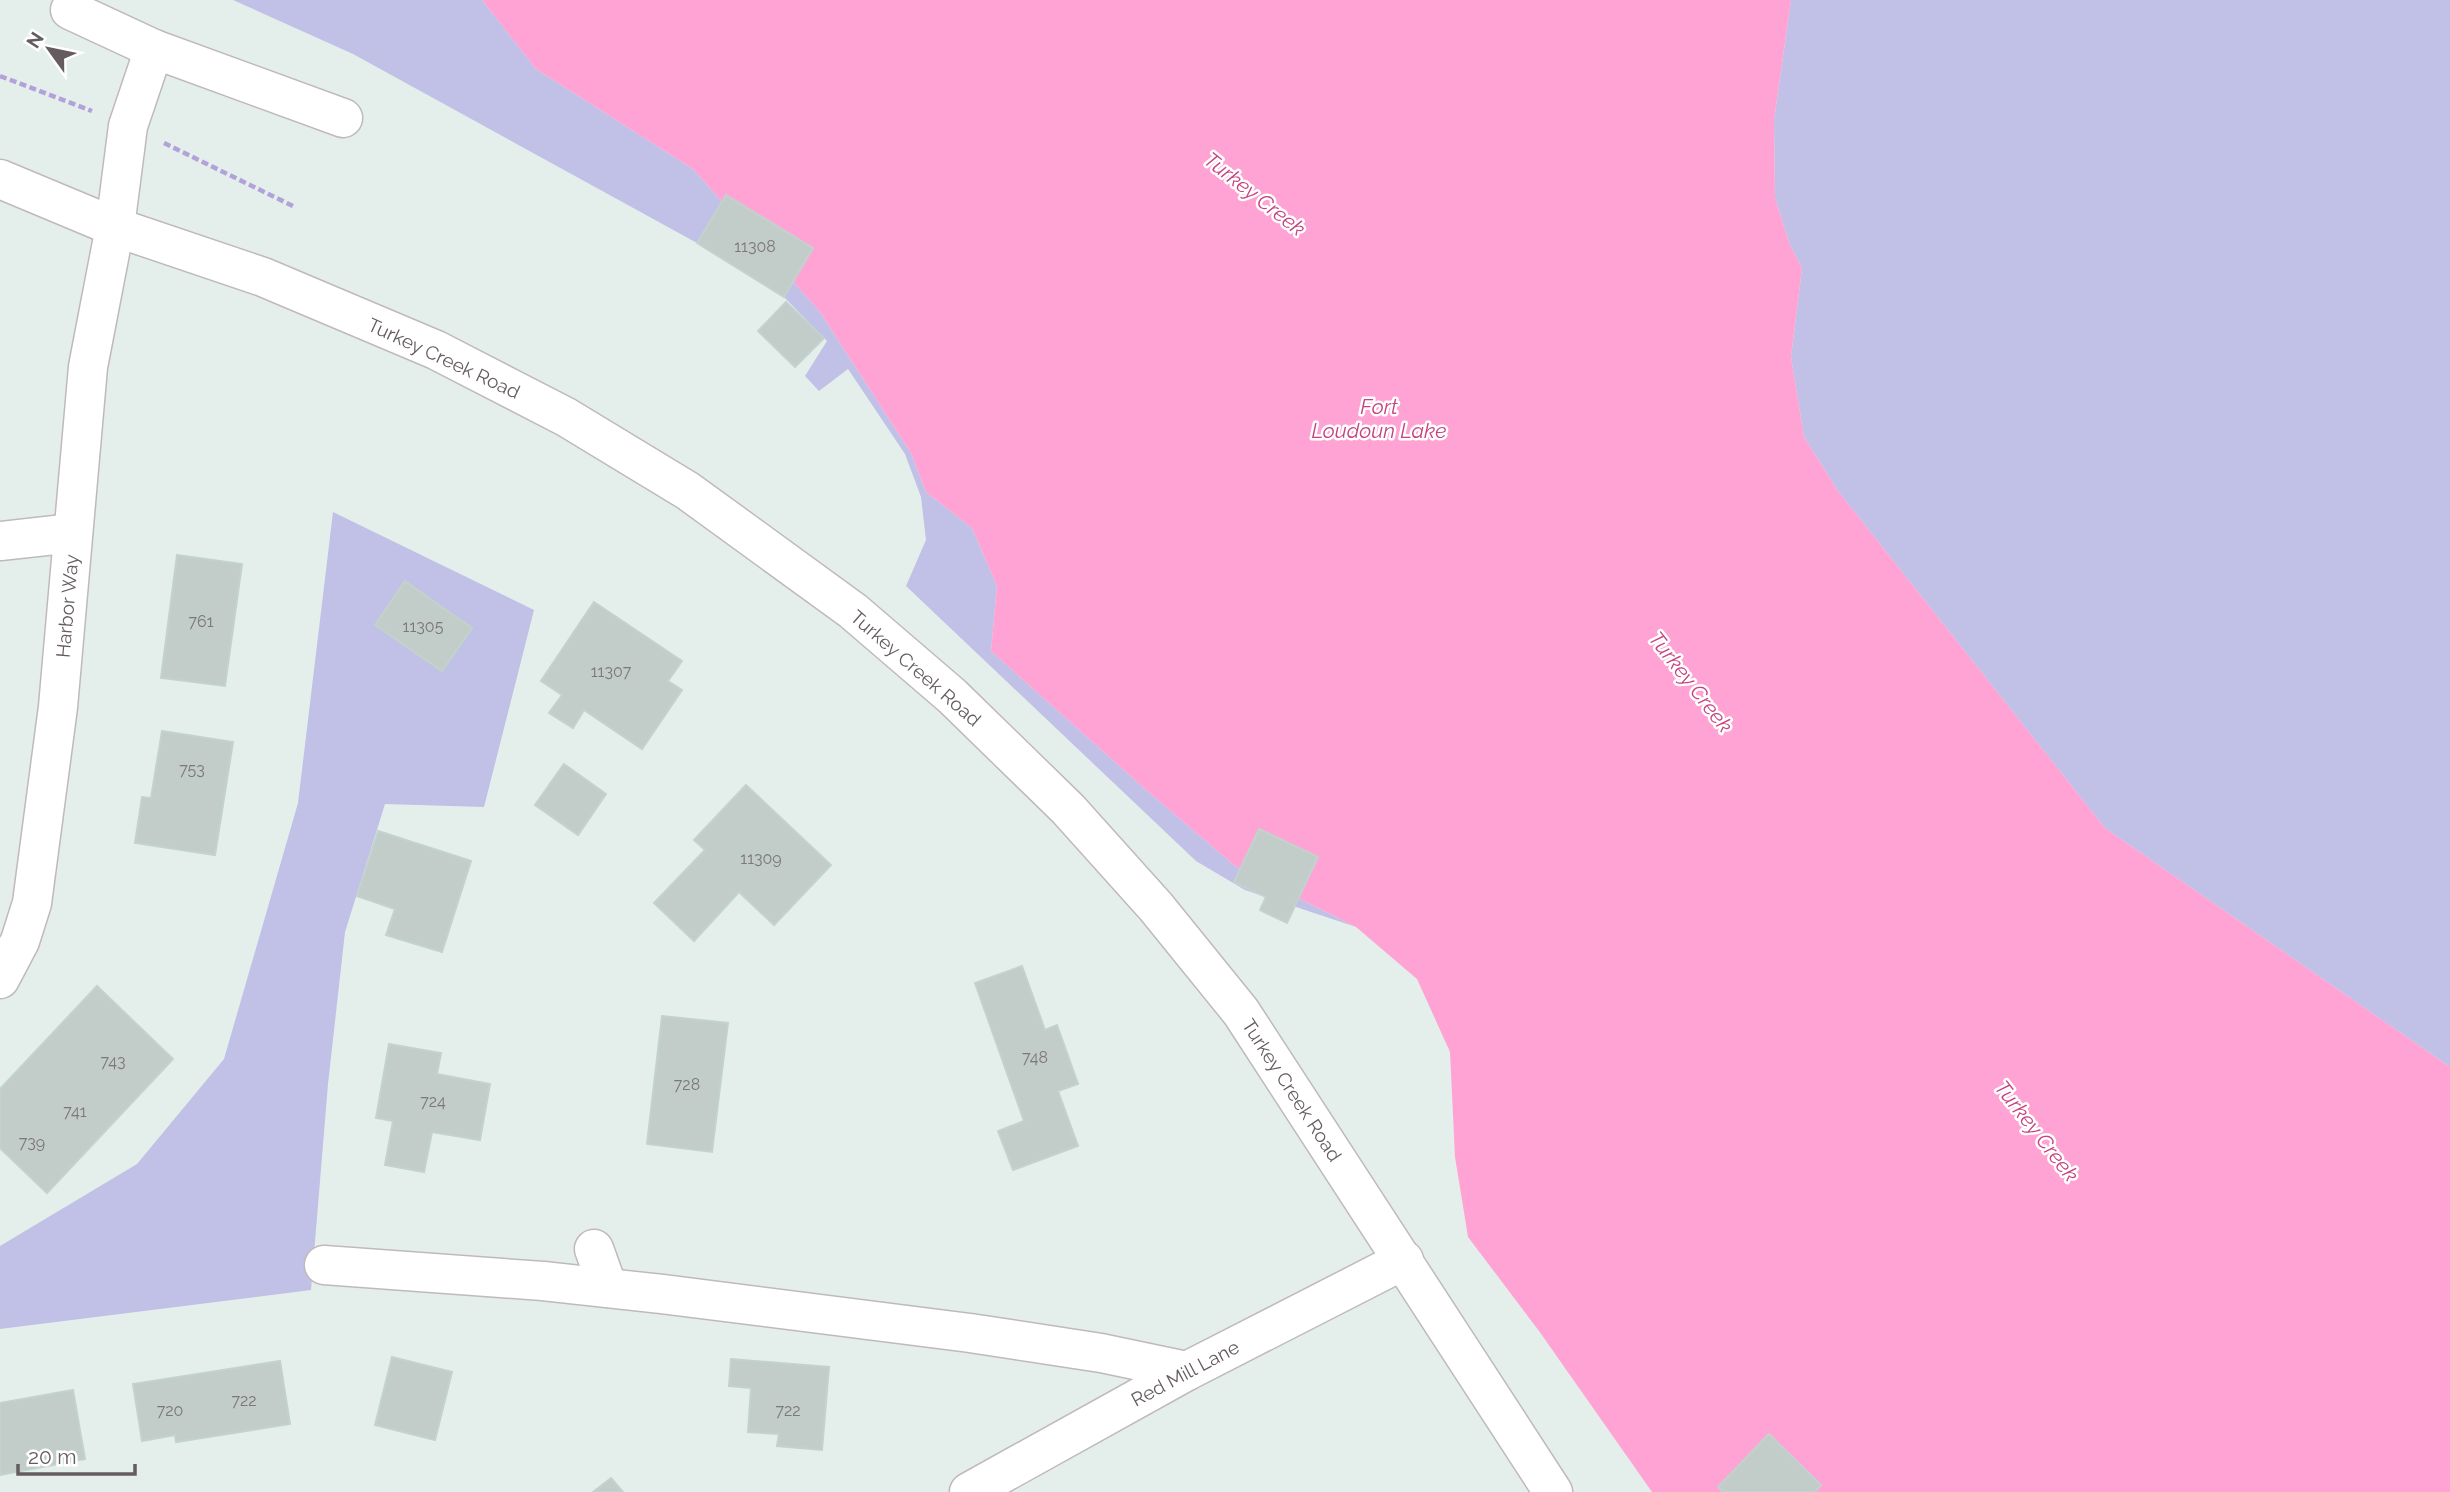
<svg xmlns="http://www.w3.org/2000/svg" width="2450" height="1492" viewBox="0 0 2450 1492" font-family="Raleway,sans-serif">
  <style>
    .green { fill: #c1c0e6 }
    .water { fill: #ffa3d4 }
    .building { fill: #c2ccc9; stroke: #c2d3ce; stroke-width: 2 }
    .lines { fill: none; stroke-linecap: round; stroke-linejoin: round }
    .minor-casing { stroke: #c0b9bb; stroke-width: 41 }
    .path { stroke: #b2a2d9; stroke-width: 4.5; stroke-dasharray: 7 3.5; stroke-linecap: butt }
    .minor { stroke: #fff; stroke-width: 38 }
    .labels { text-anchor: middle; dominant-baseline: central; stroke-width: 5; stroke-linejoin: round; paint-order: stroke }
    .number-label { font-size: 16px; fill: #7c787a }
    .street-label { font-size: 19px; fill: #645c5f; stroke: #fff }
    .water-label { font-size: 21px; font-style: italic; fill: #c5437e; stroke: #fff }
  </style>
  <rect width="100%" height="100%" fill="#e4efec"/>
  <g class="green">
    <path d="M233 0H482L536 69 693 169 820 312 911 453 926 492 972 528 997 586 991 651 1145 789 1235 866 1356 927 1245 890 1196 861 906 586 926 540 921 497 905 454 848 369 819 391 805 376 827 341 784 297 697 243 353 54Z"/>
    <path d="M1791 0H2450V1067L2105 828 1838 491 1804 437 1791 357 1802 268 1790 245 1775 198 1774 120Z"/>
    <path d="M333 512 534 610 484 807 385 804 345 932 328 1084 311 1290 0 1329V1246L137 1164 224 1059 298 803Z"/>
  </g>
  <path class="water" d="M482 0H1791L1774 120 1775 198 1790 245 1802 268 1791 357 1804 437 1838 491 2105 828 2450 1067V1492H1652L1539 1331 1468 1237 1455 1157 1450 1052 1417 979 1356 927 1235 866 1145 789 991 651 997 586 972 528 926 492 911 453 820 312 693 169 536 69Z"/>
  <g class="building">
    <path d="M726 195 813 248 784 297 697 243Z"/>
    <path d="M786 302 824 338 795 367 758 331Z"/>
    <path d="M177 555 242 564 225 686 161 678Z"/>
    <path d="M405 581 472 628 442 671 375 625Z"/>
    <path d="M594 602 682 661 668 681 682 690 642 749 584 710 573 728 549 713 562 695 541 681Z"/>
    <path d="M162 731 233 742 215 855 135 843 142 797 151 798Z"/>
    <path d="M564 764 606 794 578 835 535 805Z"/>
    <path d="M746 785 831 865 774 925 739 892 694 941 654 903 705 850 694 840Z"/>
    <path d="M1259 829 1318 857 1287 923 1260 910 1266 897 1234 882Z"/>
    <path d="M378 831 471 861 442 952 386 935 395 909 357 896Z"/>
    <path d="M1022 966 1045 1030 1057 1025 1078 1084 1058 1091 1078 1146 1013 1170 998 1131 1024 1121 975 983Z"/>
    <path d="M97 986 173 1059 47 1193 0 1148V1089Z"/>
    <path d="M662 1016 728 1023 712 1152 647 1144Z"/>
    <path d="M389 1044 441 1053 437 1074 490 1084 480 1140 432 1132 424 1172 385 1165 393 1121 376 1118Z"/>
    <path d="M392 1357 452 1372 435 1440 375 1425Z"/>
    <path d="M731 1359 829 1367 822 1450 777 1446 779 1434 748 1432 751 1388 729 1386Z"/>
    <path d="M280 1361 290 1424 176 1442 175 1435 142 1441 133 1384Z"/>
    <path d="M73 1390 85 1459 0 1475V1403Z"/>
    <path d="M1769 1434 1821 1485 1815 1492H1723L1718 1487Z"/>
    <path d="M611 1478 623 1492H593Z"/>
  </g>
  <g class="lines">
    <defs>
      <g id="minor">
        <path d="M70 10 154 49 343 118"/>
        <path d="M0 179 115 227 263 277 436 350 566 417 688 491 853 611 952 696 1068 809 1156 907 1241 1012 1553 1492"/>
        <path d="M0 541 73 533"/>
        <path d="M0 979 20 941 32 903 58 707 88 367 115 227 128 126 154 49"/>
        <path d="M594 1249 608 1288"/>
        <path d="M324 1265 543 1281 662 1294 970 1333 1101 1353 1187 1371"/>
        <path d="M969 1492 1187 1371 1404 1260"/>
      </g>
    </defs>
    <use href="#minor" class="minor-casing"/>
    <g class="path">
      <path d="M0 76 92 111"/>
      <path d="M164 143 295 207"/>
    </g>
    <use href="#minor" class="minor"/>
  </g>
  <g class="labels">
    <g class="number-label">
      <text x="755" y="246">11308</text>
      <text x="201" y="621">761</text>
      <text x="423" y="626">11305</text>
      <text x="611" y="671">11307</text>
      <text x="192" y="769">753</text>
      <text x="761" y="858">11309</text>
      <text x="1035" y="1057">748</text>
      <text x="113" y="1061">743</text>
      <text x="687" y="1084">728</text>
      <text x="433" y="1101">724</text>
      <text x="75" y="1111">741</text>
      <text x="32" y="1142">739</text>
      <text x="244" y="1400">722</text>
      <text x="170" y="1410">720</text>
      <text x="788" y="1410">722</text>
    </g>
    <g class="street-label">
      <text transform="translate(444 358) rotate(25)">Turkey Creek Road</text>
      <text transform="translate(67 606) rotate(-85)">Harbor Way</text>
      <text transform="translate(916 668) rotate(41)">Turkey Creek Road</text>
      <text transform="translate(1292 1090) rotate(57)">Turkey Creek Road</text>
      <text transform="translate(1185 1373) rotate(-28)">Red Mill Lane</text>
    </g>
    <g class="water-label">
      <text transform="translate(1255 194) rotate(38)">Turkey Creek</text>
      <text x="1379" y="406">Fort<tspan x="1379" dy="24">Loudoun Lake</tspan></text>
      <text transform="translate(1691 682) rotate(52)">Turkey Creek</text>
      <text transform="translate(2037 1131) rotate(52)">Turkey Creek</text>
    </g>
  </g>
  <g transform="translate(49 49) rotate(303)" stroke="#ffffff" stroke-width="5" paint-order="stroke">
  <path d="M0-5L12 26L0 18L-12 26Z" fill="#645c5f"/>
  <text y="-10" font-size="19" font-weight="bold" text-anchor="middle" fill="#645c5f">N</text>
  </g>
  <path d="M18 1464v10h117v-10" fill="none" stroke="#645c5f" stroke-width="3.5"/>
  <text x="28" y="1464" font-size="21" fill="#645c5f" stroke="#ffffff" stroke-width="5" paint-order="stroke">20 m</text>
</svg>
